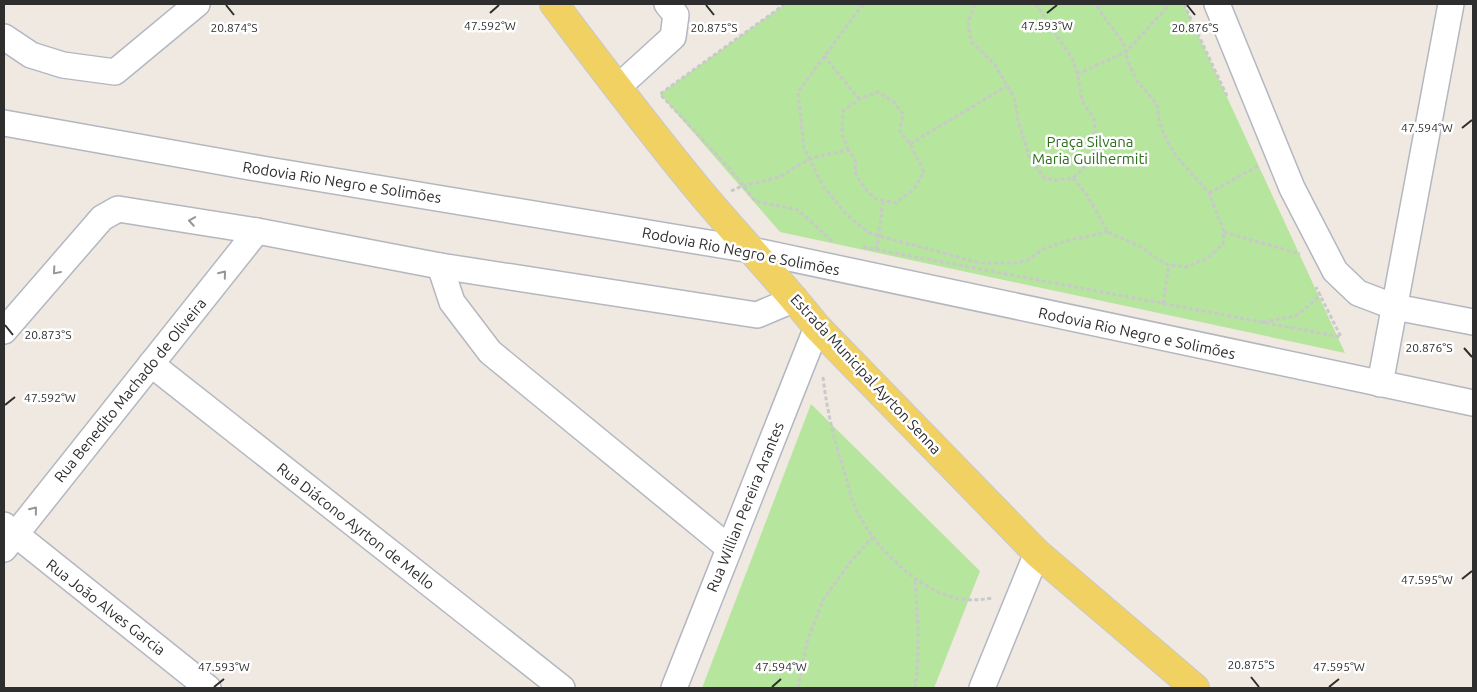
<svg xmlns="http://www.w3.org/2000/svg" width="1477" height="692" viewBox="0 0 1477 692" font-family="Ubuntu,sans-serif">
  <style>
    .green { fill: #b6e59e }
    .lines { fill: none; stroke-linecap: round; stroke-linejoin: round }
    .minor-casing { stroke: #b4b7c1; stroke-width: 28 }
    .major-casing { stroke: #c9c9c9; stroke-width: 30 }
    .path { stroke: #c9c9c9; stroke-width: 3; stroke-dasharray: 4 2.5; stroke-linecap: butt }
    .minor { stroke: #fff; stroke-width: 25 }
    .major { stroke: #f2d163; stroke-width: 28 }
    .oneway { stroke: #969696 }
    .ticks { fill: none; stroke: #2e2e2e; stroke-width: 2 }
    .labels { text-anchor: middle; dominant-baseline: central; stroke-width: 5; stroke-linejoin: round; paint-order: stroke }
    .park-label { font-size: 15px; fill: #2c6e1b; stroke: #fff }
    .street-label { font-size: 15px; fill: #2e2e2e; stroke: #fff }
    .ticks-label { font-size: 12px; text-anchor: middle; fill: #2e2e2e; stroke: #fff; stroke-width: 5; stroke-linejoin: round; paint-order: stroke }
  </style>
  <rect width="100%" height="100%" fill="#efe9e1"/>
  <g class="green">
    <path d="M785 4H1184L1345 353 780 232 660 94Z"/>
    <path d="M811 404 980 571 934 688H702Z"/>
  </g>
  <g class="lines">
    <defs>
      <g id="minor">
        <path d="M1217 4 1292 188 1335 271 1358 293 1395 307 1473 322"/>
        <path d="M4 37 31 55 63 65 115 72 197 4"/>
        <path d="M617 88 673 37 676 15 667 4"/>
        <path d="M4 123 262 169 751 250 1473 403"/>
        <path d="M440 266 452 302 490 352 729 548"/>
        <path d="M4 331 102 218 118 209 257 231 440 266 757 315 795 299"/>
        <path d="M151 364 562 688"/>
        <path d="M1380 384 1451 4"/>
        <path d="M4 525 208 688"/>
        <path d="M4 549 257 231"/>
        <path d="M674 688 817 327"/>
        <path d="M982 688 1037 553"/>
      </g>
      <path id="major" d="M554 4C604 70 654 137 708 201 744 243 782 283 817 327L1037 553 1195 688"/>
    </defs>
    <use href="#minor" class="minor-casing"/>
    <use href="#major" class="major-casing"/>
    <g class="path">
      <path d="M785 4 660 94 731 170 755 201 798 210 833 242"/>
      <path d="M863 4 798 92 804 148 823 186 847 215 869 233 879 236 981 263H1016L1028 260 1043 249 1070 240 1108 232"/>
      <path d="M975 4 968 22 971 41 995 65 1014 97 1018 120 1030 159 1045 179 1055 180 1073 178 1089 163 1097 148 1094 119 1082 101 1079 81 1073 60 1036 4"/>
      <path d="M1184 4 1227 96"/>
      <path d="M824 56 859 99"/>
      <path d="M1077 74 1126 52 1170 4"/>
      <path d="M910 144 1007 86"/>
      <path d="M1073 178 1087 195 1108 232 1141 247 1154 257 1169 265 1186 267 1208 258 1223 244 1224 232 1209 193 1176 156 1166 139 1159 122 1157 104 1137 81 1128 62 1123 42 1104 17 1096 4"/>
      <path d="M731 191 742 186 780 177 800 164 816 157 848 150 855 159 856 175 866 190 876 199 896 203 914 189 924 172 910 144 900 131 903 114 894 102 878 92 859 99 843 111 842 133 848 150"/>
      <path d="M1209 193 1258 166"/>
      <path d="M1224 232 1300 254"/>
      <path d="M863 247 1341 337 1316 287"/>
      <path d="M876 250 879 236 883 200"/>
      <path d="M1163 304 1169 265"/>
      <path d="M1263 322 1295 316 1305 309 1321 294"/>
      <path d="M823 377C827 412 835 444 846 477 849 487 851 500 856 509 874 547 915 587 955 598 968 601 980 600 993 598"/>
      <path d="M915 581C918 617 920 652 915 688"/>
      <path d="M798 688 807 642 823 600 851 561 873 537"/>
    </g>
    <use href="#minor" class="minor"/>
    <use href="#major" class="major"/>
  </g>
  <defs><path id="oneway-chevron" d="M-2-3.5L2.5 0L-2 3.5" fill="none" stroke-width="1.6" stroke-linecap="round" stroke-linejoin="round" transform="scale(1.25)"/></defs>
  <g class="oneway">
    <use href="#oneway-chevron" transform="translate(192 221) rotate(-171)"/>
    <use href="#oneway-chevron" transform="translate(56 271) rotate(131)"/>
    <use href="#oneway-chevron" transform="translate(223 274) rotate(-51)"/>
    <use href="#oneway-chevron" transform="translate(34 510) rotate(-51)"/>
  </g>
  <path class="ticks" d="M226 5 234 15M706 5 714 15M1187 5 1195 15M490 13 499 5M1047 13 1057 5M1462 128 1472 120M5 325 13 335M1464 348 1472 357M5 405 15 397M1462 579 1472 571M1251 677 1259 687M214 687 224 679M772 687 781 679M1329 687 1339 679"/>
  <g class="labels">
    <g class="park-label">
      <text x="1090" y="141">Praça Silvana<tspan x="1090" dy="17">Maria Guilhermiti</tspan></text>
    </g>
    <g class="street-label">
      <text transform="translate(342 182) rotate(9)">Rodovia Rio Negro e Solimões</text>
      <text transform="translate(741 251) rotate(11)">Rodovia Rio Negro e Solimões</text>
      <text transform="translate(1137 333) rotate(12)">Rodovia Rio Negro e Solimões</text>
      <text transform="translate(866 374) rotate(47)">Estrada Municipal Ayrton Senna</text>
      <text transform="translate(130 390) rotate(-51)">Rua Benedito Machado de Oliveira</text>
      <text transform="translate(745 507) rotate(-68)">Rua Willian Pereira Arantes</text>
      <text transform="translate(356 526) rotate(38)">Rua Diácono Ayrton de Mello</text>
      <text transform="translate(106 607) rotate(38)">Rua João Alves Garcia</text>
    </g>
  </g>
  <g class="ticks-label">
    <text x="490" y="30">47.592°W</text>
    <text x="1047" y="30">47.593°W</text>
    <text x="234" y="32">20.874°S</text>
    <text x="714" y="32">20.875°S</text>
    <text x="1195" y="32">20.876°S</text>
    <text x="1427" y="132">47.594°W</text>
    <text x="48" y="339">20.873°S</text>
    <text x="1429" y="352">20.876°S</text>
    <text x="50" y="402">47.592°W</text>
    <text x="1427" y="584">47.595°W</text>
    <text x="1251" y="669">20.875°S</text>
    <text x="224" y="671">47.593°W</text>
    <text x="781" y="671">47.594°W</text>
    <text x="1339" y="671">47.595°W</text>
  </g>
  <rect width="1477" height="692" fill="none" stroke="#2e2e2e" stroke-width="10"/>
</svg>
